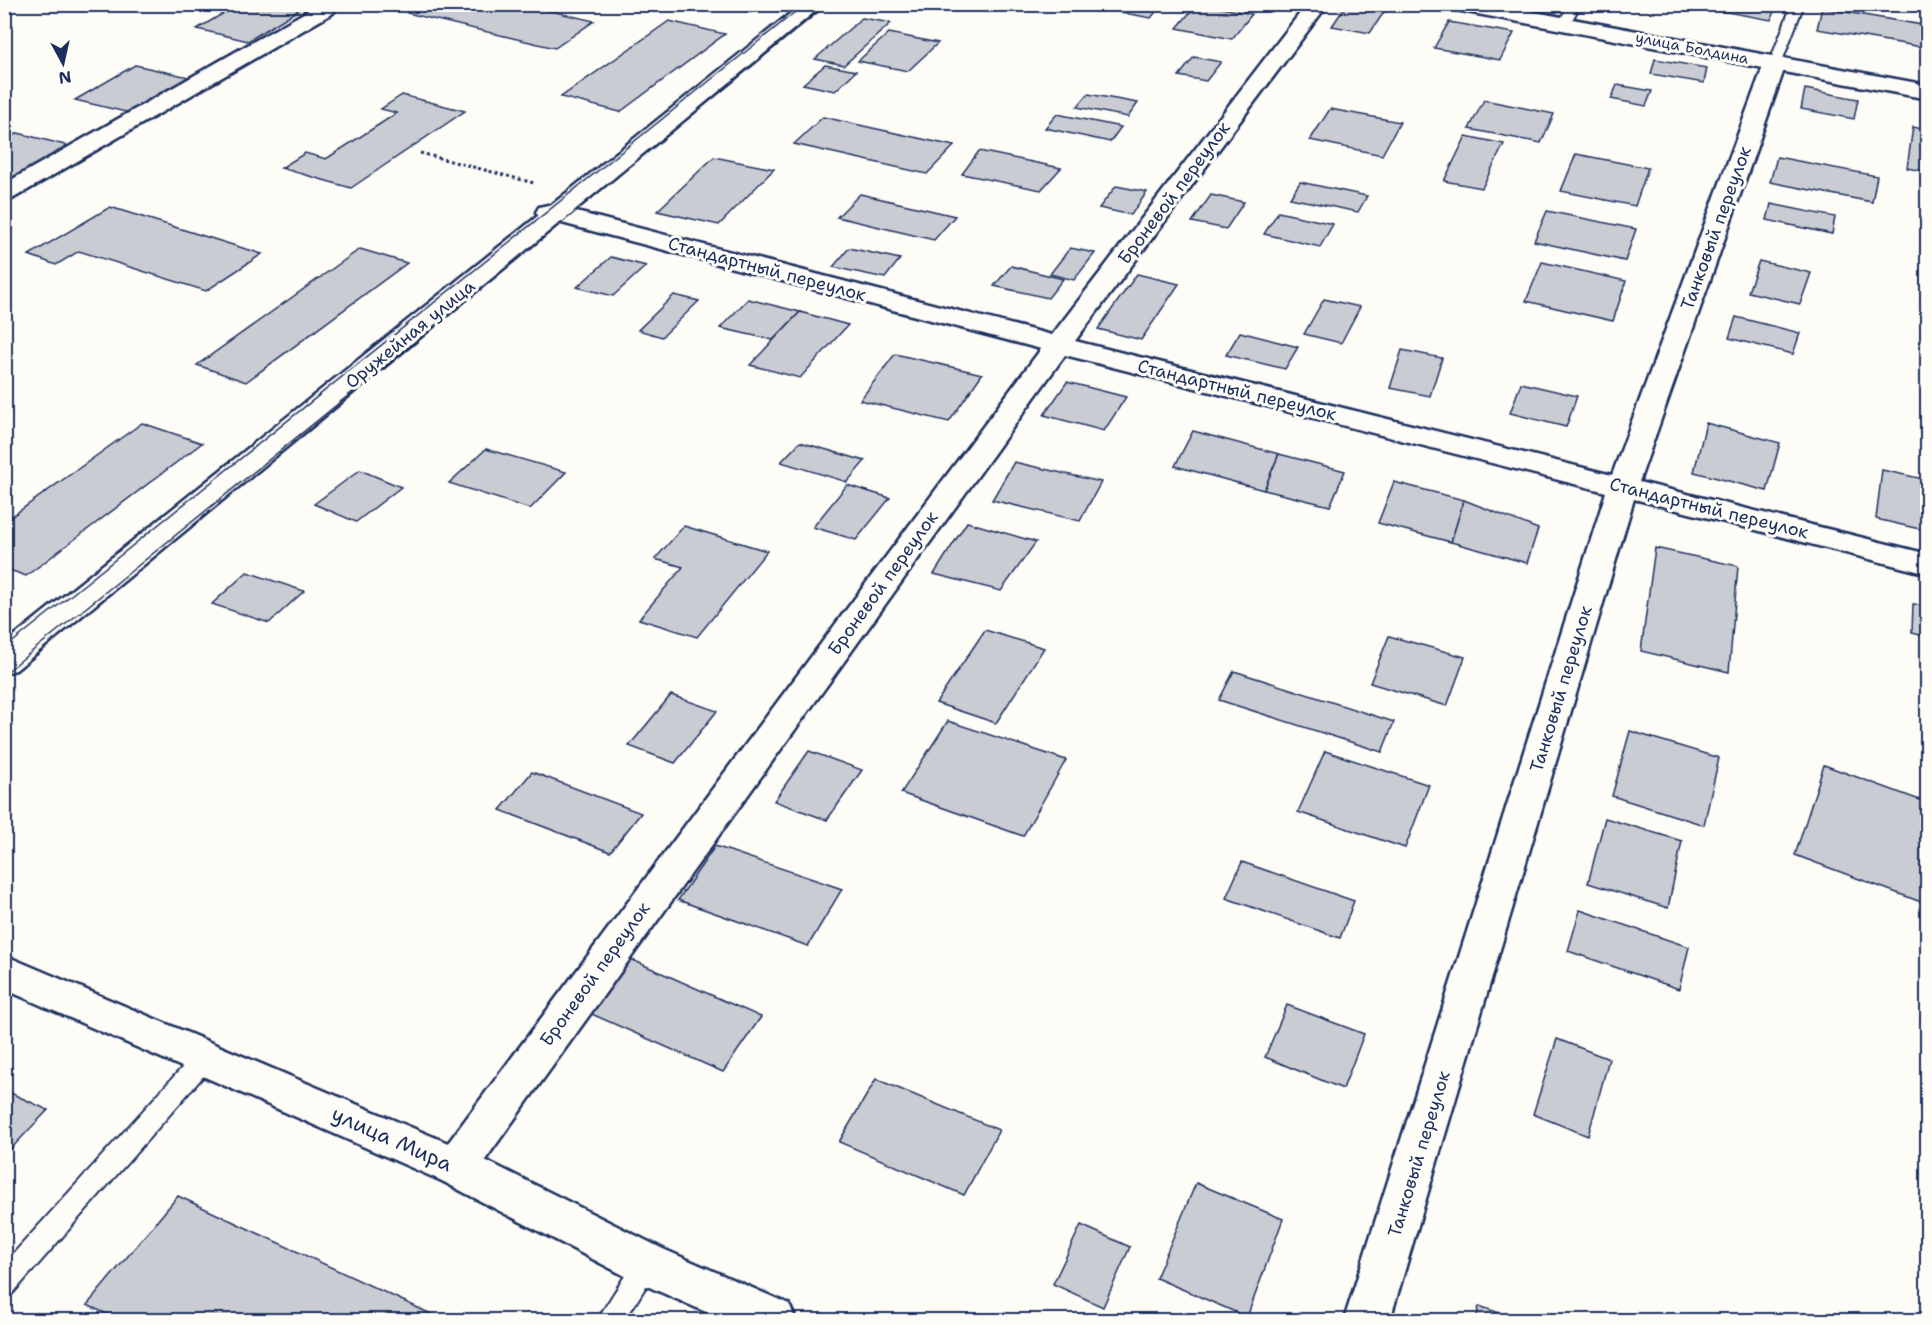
<svg xmlns="http://www.w3.org/2000/svg" width="1932" height="1325" viewBox="0 0 1932 1325" font-family="'Shantell Sans',sans-serif">
  <style>
    .building { fill: #c9ccd3; stroke: #1b2f5e; stroke-width: 1.5 }
    .lines { fill: none; stroke-linecap: round; stroke-linejoin: round }
    .lane-casing { stroke: #1b2f5e; stroke-width: 4 }
    .street-casing { stroke: #1b2f5e; stroke-width: 5 }
    .secondary-casing { stroke: #1b2f5e; stroke-width: 5 }
    .path { stroke: #1b2f5e; stroke-width: 3; stroke-dasharray: 3 3; stroke-linecap: butt }
    .lane { fill: #fdfcf7; fill-rule: evenodd }
    .street { fill: #fdfcf7; fill-rule: evenodd }
    .secondary { fill: #fdfcf7; fill-rule: evenodd }
    .tram { stroke: #1b2f5e; stroke-width: 1.5 }
    .labels { text-anchor: middle; dominant-baseline: central; stroke-width: 6; stroke-linejoin: round; paint-order: stroke }
    .far-street-label { font-size: 15px; fill: #1b2f5e; stroke: #fdfcf7 }
    .street-label { font-size: 18px; fill: #1b2f5e; stroke: #fdfcf7 }
    .near-street-label { font-size: 21px; fill: #1b2f5e; stroke: #fdfcf7 }
  </style>
  <rect width="100%" height="100%" fill="#fdfcf7"/>
  <filter id="ink" filterUnits="userSpaceOnUse"><feTurbulence type="fractalNoise" baseFrequency=".0167" numOctaves="2"/><feDisplacementMap in="SourceGraphic" scale="12" xChannelSelector="R" yChannelSelector="G"/><feConvolveMatrix kernelMatrix="1 2 1 2 8 2 1 2 1" color-interpolation-filters="sRGB"/></filter>
  <g filter="url(#ink)">
    <g class="building">
      <path d="M239 4H289L303 7 248 41 197 29Z"/>
      <path d="M421 4H521L594 21 555 48 407 13Z"/>
      <path d="M712 4H761L751 12Z"/>
      <path d="M1107 4H1162L1151 18 1103 9Z"/>
      <path d="M1197 4H1202L1252 14 1232 39 1177 28Z"/>
      <path d="M1258 4H1298L1293 11Z"/>
      <path d="M1347 4H1361L1386 9 1370 33 1332 26Z"/>
      <path d="M1682 4H1776L1771 20Z"/>
      <path d="M1822 8 1928 26V48L1817 29Z"/>
      <path d="M862 18 891 23 844 65 815 59Z"/>
      <path d="M669 21 725 34 620 112 561 97Z"/>
      <path d="M1449 22 1514 33 1500 60 1434 48Z"/>
      <path d="M889 33 938 43 908 71 858 61Z"/>
      <path d="M1194 57 1221 62 1206 81 1179 76Z"/>
      <path d="M1655 59 1707 68 1704 83 1651 74Z"/>
      <path d="M135 65 193 78 134 114 75 100Z"/>
      <path d="M825 65 856 71 835 91 803 84Z"/>
      <path d="M1617 85 1652 91 1646 106 1611 99Z"/>
      <path d="M1805 89 1858 99 1854 119 1801 109Z"/>
      <path d="M1088 94 1138 103 1128 117 1077 107Z"/>
      <path d="M402 95 465 111 351 188 281 168 305 153 326 159 397 113 381 109Z"/>
      <path d="M1484 100 1554 114 1541 143 1469 129Z"/>
      <path d="M1330 109 1400 122 1382 155 1310 140Z"/>
      <path d="M1057 114 1121 127 1110 142 1045 128Z"/>
      <path d="M823 117 954 146 927 174 794 144Z"/>
      <path d="M1913 127 1928 130V172L1907 168Z"/>
      <path d="M18 133 77 148 4 191V141Z"/>
      <path d="M1466 136 1504 144 1482 188 1444 181Z"/>
      <path d="M979 151 1061 168 1041 190 962 174Z"/>
      <path d="M1576 154 1648 168 1635 206 1561 191Z"/>
      <path d="M714 157 774 169 719 225 657 211Z"/>
      <path d="M1777 157 1877 176 1872 202 1770 182Z"/>
      <path d="M1300 182 1367 196 1358 212 1290 198Z"/>
      <path d="M1116 186 1147 192 1131 215 1099 208Z"/>
      <path d="M860 194 955 216 934 240 837 217Z"/>
      <path d="M1211 195 1244 202 1226 229 1192 222Z"/>
      <path d="M1771 204 1835 217 1832 234 1767 220Z"/>
      <path d="M110 207 262 254 206 291 79 251 56 265 29 255Z"/>
      <path d="M1547 211 1636 229 1625 261 1534 241Z"/>
      <path d="M1278 212 1333 224 1320 247 1264 234Z"/>
      <path d="M849 248 900 259 885 278 833 267Z"/>
      <path d="M1070 248 1095 253 1074 280 1050 274Z"/>
      <path d="M360 249 407 263 246 382 197 365Z"/>
      <path d="M611 257 646 266 613 296 577 287Z"/>
      <path d="M1759 261 1811 273 1800 304 1748 292Z"/>
      <path d="M1542 262 1626 281 1613 321 1526 301Z"/>
      <path d="M1011 266 1063 279 1048 298 994 286Z"/>
      <path d="M1137 274 1179 284 1141 340 1098 329Z"/>
      <path d="M674 295 699 301 662 337 638 330Z"/>
      <path d="M748 299 800 312 773 340 720 328Z"/>
      <path d="M1324 299 1360 307 1341 343 1304 334Z"/>
      <path d="M800 312 848 325 800 378 750 365Z"/>
      <path d="M1736 317 1800 333 1793 354 1729 338Z"/>
      <path d="M1240 332 1298 347 1285 369 1226 355Z"/>
      <path d="M1402 350 1442 358 1430 396 1390 388Z"/>
      <path d="M895 354 982 374 949 422 860 400Z"/>
      <path d="M1067 382 1126 397 1104 431 1044 415Z"/>
      <path d="M1521 383 1577 396 1566 427 1510 413Z"/>
      <path d="M142 423 202 443 26 576 4 568V522Z"/>
      <path d="M1706 423 1780 443 1767 491 1694 472Z"/>
      <path d="M1193 431 1279 454 1264 490 1175 466Z"/>
      <path d="M800 442 865 461 847 482 781 462Z"/>
      <path d="M486 449 566 472 530 509 449 483Z"/>
      <path d="M1279 454 1345 471 1330 506 1264 490Z"/>
      <path d="M1014 462 1101 482 1080 521 992 500Z"/>
      <path d="M360 470 401 487 356 522 314 504Z"/>
      <path d="M1882 470 1928 480V531L1876 519Z"/>
      <path d="M1394 482 1464 500 1451 542 1378 523Z"/>
      <path d="M847 485 890 498 856 540 813 527Z"/>
      <path d="M1464 500 1538 529 1527 563 1451 542Z"/>
      <path d="M967 522 1036 542 1001 591 934 574Z"/>
      <path d="M684 526 767 551 697 637 639 619 683 567 655 559Z"/>
      <path d="M1655 548 1738 566 1729 672 1641 651Z"/>
      <path d="M247 572 304 591 269 623 212 604Z"/>
      <path d="M1913 604 1928 607V637L1912 633Z"/>
      <path d="M985 630 1044 648 996 723 936 703Z"/>
      <path d="M1389 636 1465 657 1447 706 1370 683Z"/>
      <path d="M1234 671 1394 722 1382 752 1219 700Z"/>
      <path d="M671 695 717 711 675 763 629 746Z"/>
      <path d="M948 721 1066 760 1023 836 901 793Z"/>
      <path d="M1630 731 1719 758 1704 825 1612 796Z"/>
      <path d="M809 751 862 770 827 820 774 801Z"/>
      <path d="M1325 751 1429 785 1405 848 1298 812Z"/>
      <path d="M1824 765 1928 803V877L1921 902 1795 855Z"/>
      <path d="M532 772 641 813 610 852 500 810Z"/>
      <path d="M1605 818 1682 841 1668 908 1588 883Z"/>
      <path d="M715 846 842 889 808 946 678 900Z"/>
      <path d="M1242 862 1354 901 1340 938 1226 898Z"/>
      <path d="M1580 910 1689 947 1679 989 1568 951Z"/>
      <path d="M628 958 761 1017 723 1072 587 1012Z"/>
      <path d="M1287 1005 1364 1034 1343 1089 1265 1057Z"/>
      <path d="M1557 1039 1609 1059 1588 1136 1533 1114Z"/>
      <path d="M876 1079 999 1130 964 1195 839 1142Z"/>
      <path d="M4 1090 48 1110 4 1156Z"/>
      <path d="M1196 1183 1283 1219 1247 1317 1156 1278Z"/>
      <path d="M178 1196 444 1320H120L87 1305Z"/>
      <path d="M1081 1225 1130 1247 1103 1307 1053 1284Z"/>
      <path d="M1479 1306 1520 1320H1476Z"/>
    </g>
    <g class="lines">
      <defs>
        <g id="lane">
          <path d="M1569 4H1581L1568 27H1560L1558 24Z"/>
          <path d="M1792 4H1804L1781 64 1775 68 1771 67 1769 64Z"/>
          <path d="M1900 4H1928V12L1902 7Z"/>
          <path d="M206 1047 214 1050 218 1057 214 1064 13 1293 4 1296V1264L198 1050Z"/>
          <path d="M647 1252 656 1255 660 1264 625 1320H597L638 1255Z"/>
        </g>
        <g id="street">
          <path d="M298 4H333L336 9 333 13 12 199 4 201V184L309 10Z"/>
          <path d="M1307 4H1328L1075 341 1612 475 1764 64 1767 59H1783L1786 64 1639 482 1928 554V574L1634 499 1390 1320H1344L1606 492 1065 355 485 1160 663 1249 789 1304 796 1320H724L631 1279 442 1181 4 989V955L448 1143 1041 349 539 217 536 212 539 207 548 205 557 207 1052 335Z"/>
        </g>
        <g id="secondary">
          <path d="M802 4H825L16 670 4 673V644Z"/>
          <path d="M1446 4H1492L1928 85V99L1456 10Z"/>
        </g>
      </defs>
      <use href="#lane" class="lane-casing"/>
      <use href="#street" class="street-casing"/>
      <use href="#secondary" class="secondary-casing"/>
      <path class="path" d="M420 153 534 183"/>
      <use href="#lane" class="lane"/>
      <use href="#street" class="street"/>
      <use href="#secondary" class="secondary"/>
      <g class="tram">
        <path d="M4 649 805 4"/>
        <path d="M4 674 569 217 825 4"/>
      </g>
    </g>
  </g>
  <g class="labels">
    <g class="far-street-label">
      <text transform="translate(1692 48) rotate(11)">улица Болдина</text>
    </g>
    <g class="street-label">
      <text transform="translate(1174 193) rotate(-53)">Броневой переулок</text>
      <text transform="translate(1716 228) rotate(-70)">Танковый переулок</text>
      <text transform="translate(767 269) rotate(15)">Стандартный переулок</text>
      <text transform="translate(410 334) rotate(-39)">Оружейная улица</text>
      <text transform="translate(1237 390) rotate(14)">Стандартный переулок</text>
      <text transform="translate(1709 508) rotate(14)">Стандартный переулок</text>
      <text transform="translate(883 583) rotate(-54)">Броневой переулок</text>
      <text transform="translate(1561 689) rotate(-73)">Танковый переулок</text>
      <text transform="translate(595 974) rotate(-54)">Броневой переулок</text>
      <text transform="translate(1419 1154) rotate(-73)">Танковый переулок</text>
    </g>
    <g class="near-street-label">
      <text transform="translate(392 1139) rotate(24)">улица Мира</text>
    </g>
  </g>
  <rect width="1932" height="1325" fill="none" stroke="#fdfcf7" stroke-width="24"/>
  <rect x="12" y="12" width="1908" height="1301" fill="none" stroke="#1b2f5e" stroke-width="2" filter="url(#ink)"/>
  <g transform="translate(63 63) rotate(172)" stroke="#fdfcf7" stroke-width="4.5" paint-order="stroke">
  <path d="M0-4.5L10 22L0 15L-10 22Z" fill="#1b2f5e"/>
  <text y="-9" font-size="16" font-weight="bold" text-anchor="middle" fill="#1b2f5e">N</text>
  </g>
</svg>
